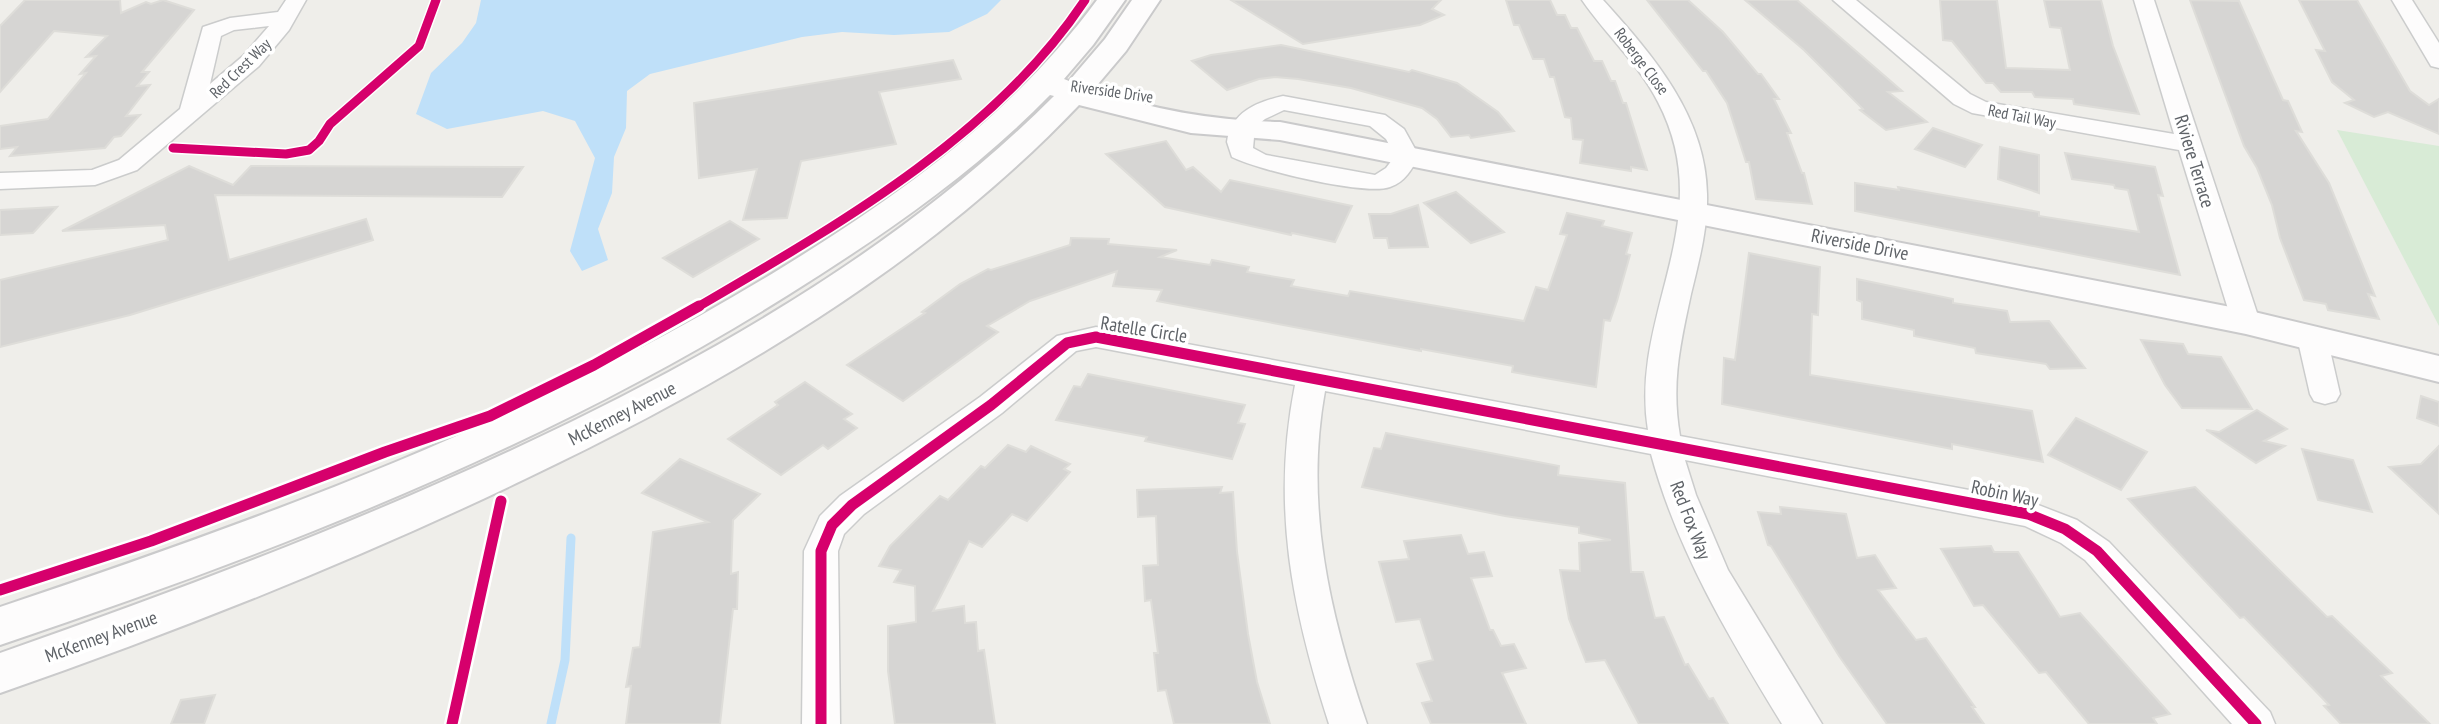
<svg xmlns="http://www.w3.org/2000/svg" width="2439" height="724" viewBox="0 0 2439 724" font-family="'PT Sans Narrow',sans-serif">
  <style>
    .green { fill: #d8ebd6 }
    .water { fill: #bfe0f9 }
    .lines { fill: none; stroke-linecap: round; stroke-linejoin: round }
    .stream { stroke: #bfe0f9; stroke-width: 9 }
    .building { fill: #d6d5d3; stroke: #deddd9; stroke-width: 2 }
    .street-casing { stroke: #cbcccc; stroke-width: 3 }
    .secondary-casing { stroke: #cacacb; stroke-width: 4 }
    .street { fill: #fdfcfc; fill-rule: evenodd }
    .secondary { fill: #fdfcfc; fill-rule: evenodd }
    .cycleway-far1-casing { stroke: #fff; stroke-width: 12 }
    .cycleway-casing { stroke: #fff; stroke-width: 16 }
    .cycleway-far1 { stroke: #d6006c; stroke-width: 9 }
    .cycleway { stroke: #d6006c; stroke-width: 11 }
    .labels { text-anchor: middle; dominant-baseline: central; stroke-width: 7; stroke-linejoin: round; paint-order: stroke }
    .far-street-label { font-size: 16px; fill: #5f6368; stroke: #fff }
    .street-label { font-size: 19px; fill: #5f6368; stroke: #fff }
  </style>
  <rect width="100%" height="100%" fill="#efeeea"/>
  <path class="green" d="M2337 130 2439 146V326Z"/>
  <path class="water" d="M481 0H1001L987 14 949 32 894 35 842 32 802 37 650 74 627 91 626 128 614 157 612 193 598 229 608 260 582 271 570 251 595 158 575 121 543 111 447 129 416 114 431 73 462 43 476 23Z"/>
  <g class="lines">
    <path class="stream" d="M551 724 565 660 571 538"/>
  </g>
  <g class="building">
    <path d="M25 0H120L121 13 146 2 151 4 163 0 194 10 142 72H149L137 86 150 85 126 116 140 115 121 136 114 137 105 148 10 156 17 147 0 149V126L48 119 86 73 80 74 96 56 86 57 107 36 54 31 0 92V26Z"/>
    <path d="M1231 0H1441L1432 9 1444 15 1420 25 1303 44Z"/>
    <path d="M1506 0H1550L1557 15H1565L1571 28H1577L1594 61H1602L1611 81H1615L1623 103H1626L1647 170 1631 167V171L1580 163 1583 140 1573 139 1571 118 1565 117 1554 77H1550L1544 59H1533L1519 25H1514Z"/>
    <path d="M1647 0H1688L1723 32 1758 74H1761L1779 99H1774L1791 133H1787L1802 173H1804L1812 204 1756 199 1749 162H1746L1727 103 1706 71H1703Z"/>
    <path d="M1745 0H1797L1902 91 1888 92 1927 122 1886 130 1860 110 1863 109 1804 50Z"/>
    <path d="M1940 0H1997L2006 68 2070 70 2061 28 2050 27 2044 0H2101L2113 46 2139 114 2074 104 2073 99 2035 97 2032 92H2001L1993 83H1986L1952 41 1943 40Z"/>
    <path d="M2190 0 2239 1 2283 100 2288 101 2302 132 2296 131 2329 183 2375 296 2368 294 2379 319 2328 310 2326 304 2304 300 2280 238 2272 205 2257 168 2244 146Z"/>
    <path d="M2299 0H2357L2410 91 2429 105 2439 99V134L2388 112 2374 117 2345 103 2354 100 2332 82 2316 50 2325 51Z"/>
    <path d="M1281 45 1409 72 1412 70 1457 83 1498 112 1514 131 1471 138 1469 135 1451 137 1437 119 1422 108 1351 88 1298 79 1275 77 1259 79 1227 90 1192 61 1211 55Z"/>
    <path d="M953 60 961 79 879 92 896 144 801 161 787 218 743 220 757 169 699 178 694 103Z"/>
    <path d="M1933 128 1982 145 1965 167 1915 149Z"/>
    <path d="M1166 141 1186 170 1193 167 1221 192 1230 180 1352 206 1335 242 1292 233 1291 235 1165 207 1106 154Z"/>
    <path d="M2000 147 2039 155V193L1998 179Z"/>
    <path d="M2065 153 2155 167 2163 196 2158 195 2180 275 1855 211V183L1899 190 1898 187 2039 212V216L2139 232 2128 190 2115 188 2114 185 2072 179Z"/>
    <path d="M189 166 233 185 251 166 523 167 502 197 215 195 229 260 366 219 373 240 130 315 0 347V280L168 240 165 225 62 231Z"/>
    <path d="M1456 192 1504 232 1471 243 1424 203Z"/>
    <path d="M1418 205 1428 247 1389 248 1387 238H1374L1369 214H1391Z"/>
    <path d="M57 207 33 233 0 235V210Z"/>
    <path d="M1567 213 1604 221 1602 226 1632 233 1626 254 1630 255 1617 301 1610 321 1604 320 1596 387 1512 372 1513 366 1421 349V351L1157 301 1162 290 1113 286 1117 271 1030 301 987 326 998 332 903 401 847 365 925 313 922 312 960 284 988 269 991 270 1070 245 1071 238 1109 239 1108 244 1177 250 1160 257 1210 265 1212 260 1249 267 1247 272 1294 280 1291 286 1348 296 1350 291 1524 321 1536 287 1548 290 1567 235 1560 234Z"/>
    <path d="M730 221 759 239 693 277 663 258Z"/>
    <path d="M1749 253 1820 267 1818 315 1812 314 1810 375 2032 411 2043 462 1952 444V449L1722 404 1724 358 1735 360Z"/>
    <path d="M1857 279 1953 299V303L2007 311 2010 322 2049 321 2085 368 2050 369 2046 364 1976 353 1975 348 1914 336V330L1862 319V302L1857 300Z"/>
    <path d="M2141 340 2183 344 2188 354 2221 357 2252 409 2182 408 2165 385Z"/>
    <path d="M1088 374 1245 405 1238 423 1245 424 1232 459 1145 441 1147 437 1056 420 1074 386 1081 387Z"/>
    <path d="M805 382 852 414 844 419 857 428 828 449 823 445 781 475 728 439 778 405 775 402Z"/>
    <path d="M2421 396 2439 402V426L2417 418Z"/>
    <path d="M2257 410 2287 429 2264 441 2285 446 2256 463 2206 430 2219 432Z"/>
    <path d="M2076 418 2147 452 2121 490 2048 455Z"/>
    <path d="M1386 433 1559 466 1558 475 1625 483 1631 572H1643L1655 618 1664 617 1685 665 1688 664 1709 699 1713 698 1728 724H1639L1605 660 1586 662 1569 619 1560 570 1580 571 1579 543 1611 540 1579 533V527L1505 516 1362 487 1374 448 1381 449Z"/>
    <path d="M1008 445 1026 452 1031 446 1048 454 1070 464 1064 469 1070 472 1027 521 1012 514 982 547 969 541 933 611 964 606 965 623 976 622 978 651 984 650 995 724H895L888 671V626L916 622 915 586 894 582 901 570 879 566 890 546 940 496 948 500 981 466 985 468Z"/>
    <path d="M2439 446V514L2389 467 2421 464Z"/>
    <path d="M2302 449 2353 460 2372 512 2318 500Z"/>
    <path d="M680 459 760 494 733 520 731 574 738 572 737 609H733L720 724H626L631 686 626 687 633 648 640 647 653 532 708 522 642 493Z"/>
    <path d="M1222 487 1220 493 1233 492 1237 552 1248 634 1257 682 1270 724H1174L1166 690 1158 691 1154 653H1158L1151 600 1145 601 1143 566 1158 565 1156 516 1138 517 1137 490Z"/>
    <path d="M2195 487 2327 617 2332 616 2392 673 2381 676 2430 724H2341L2324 706 2329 705 2244 617 2240 618 2128 499Z"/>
    <path d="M1780 507 1846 514 1857 558 1875 555 1896 588 1878 590 1916 640 1926 638 1975 707H1972L1984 724H1887L1839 656 1771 546 1768 545 1758 512 1781 514Z"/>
    <path d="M1461 535 1468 554 1484 552 1492 576 1471 578 1490 630H1493L1501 646 1514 644 1526 668 1502 673 1526 724H1431L1422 703 1432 701 1417 664 1433 660 1420 619 1396 622 1379 562 1409 559 1404 541Z"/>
    <path d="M1991 546 1994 552H2018L2060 617 2080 613 2170 714 2153 718 2157 724H2089L2046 672 2039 673 1983 605 1974 606 1941 549Z"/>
    <path d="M215 695 204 724H171L181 700Z"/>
  </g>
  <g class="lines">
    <defs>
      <g id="street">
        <path d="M286 0H306L289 30 259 66 137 170 95 185 0 189V173L92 170 119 160 180 109 203 27 230 18 278 12ZM269 26 243 56 210 84 221 36 234 30Z"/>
        <path d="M1582 0H1603C1652 54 1706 116 1707 194 1708 228 1699 261 1691 294 1680 345 1671 384 1680 436L2028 501 2077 520 2109 542 2270 712 2275 724H2232L2085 560 2061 543 2025 526 1685 460 1696 495 1728 570 1822 724H1782C1729 637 1678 553 1651 454L1325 391C1304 507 1330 615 1367 724H1329C1292 609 1271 506 1295 385L1096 347 1076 351 1002 413 864 514 844 534 838 551 840 724H802L804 551 820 516 840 496 980 397 1057 336 1096 327 1648 430C1629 313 1720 221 1658 102 1638 63 1606 35 1582 0Z"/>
        <path d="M1833 0H1856L1970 94 1986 102 2174 134 2134 0H2154L2260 322 2256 329 2246 331 2236 329 2232 322 2179 150 1972 113 1954 104Z"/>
        <path d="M2392 0H2412L2439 43V68L2431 66Z"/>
        <path d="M1283 96 1385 115 1404 129 1419 156C1412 169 1405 182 1390 187 1365 196 1258 170 1232 157L1227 142C1231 112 1257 102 1283 96ZM1284 110 1370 126 1386 139 1395 156 1386 168 1375 175 1266 155 1253 148 1255 127 1265 119Z"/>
        <path d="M2312 327 2322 330 2327 337 2340 394 2336 401 2325 404 2314 401 2310 394 2297 337 2302 330Z"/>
      </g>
      <path id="secondary" d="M1097 0H1125L1093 45 1064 79 1069 81 1105 39 1132 0H1160L1126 51 1093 90C1155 110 1215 121 1280 122L2246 310 2439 356V382L2246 334 1280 140 1191 133 1079 105C924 268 726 383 525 479 355 561 178 631 0 693V653C194 585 386 512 571 422 746 336 915 235 1054 96L1050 95C973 174 882 236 788 295 543 449 273 553 0 645V607C274 515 536 419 783 267 902 194 1014 113 1097 0Z"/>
    </defs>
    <use href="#street" class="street-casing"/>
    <use href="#secondary" class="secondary-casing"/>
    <use href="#street" class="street"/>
    <use href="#secondary" class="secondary"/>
    <defs>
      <g id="cycleway-far1">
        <path d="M173 148 286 154 309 150 319 141 330 124 419 46 436 0"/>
        <path d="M696 308C836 226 994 137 1085 0"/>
      </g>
      <g id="cycleway">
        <path d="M0 590 151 541 385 452 490 416 594 365 699 306"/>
        <path d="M452 724 501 501"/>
        <path d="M821 724V551L832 525 852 505 991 405 1067 343 1096 337 2028 514 2065 529 2097 551 2256 724"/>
      </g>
    </defs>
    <use href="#cycleway-far1" class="cycleway-far1-casing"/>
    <use href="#cycleway" class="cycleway-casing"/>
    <use href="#cycleway-far1" class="cycleway-far1"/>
    <use href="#cycleway" class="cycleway"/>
  </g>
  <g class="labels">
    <g class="far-street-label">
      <text transform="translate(1642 61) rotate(53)">Roberge Close</text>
      <text transform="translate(240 68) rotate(-44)">Red Crest Way</text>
      <text transform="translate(1112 91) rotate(8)">Riverside Drive</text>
      <text transform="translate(2022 116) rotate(11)">Red Tail Way</text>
    </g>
    <g class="street-label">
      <text transform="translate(2195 161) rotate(73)">Riviere Terrace</text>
      <text transform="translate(1860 244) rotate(11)">Riverside Drive</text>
      <text transform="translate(1144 329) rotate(9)">Ratelle Circle</text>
      <text transform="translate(622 413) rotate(-27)">McKenney Avenue</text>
      <text transform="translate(2005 493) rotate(12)">Robin Way</text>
      <text transform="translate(1691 520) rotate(69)">Red Fox Way</text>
      <text transform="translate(101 636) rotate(-20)">McKenney Avenue</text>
    </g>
  </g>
</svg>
